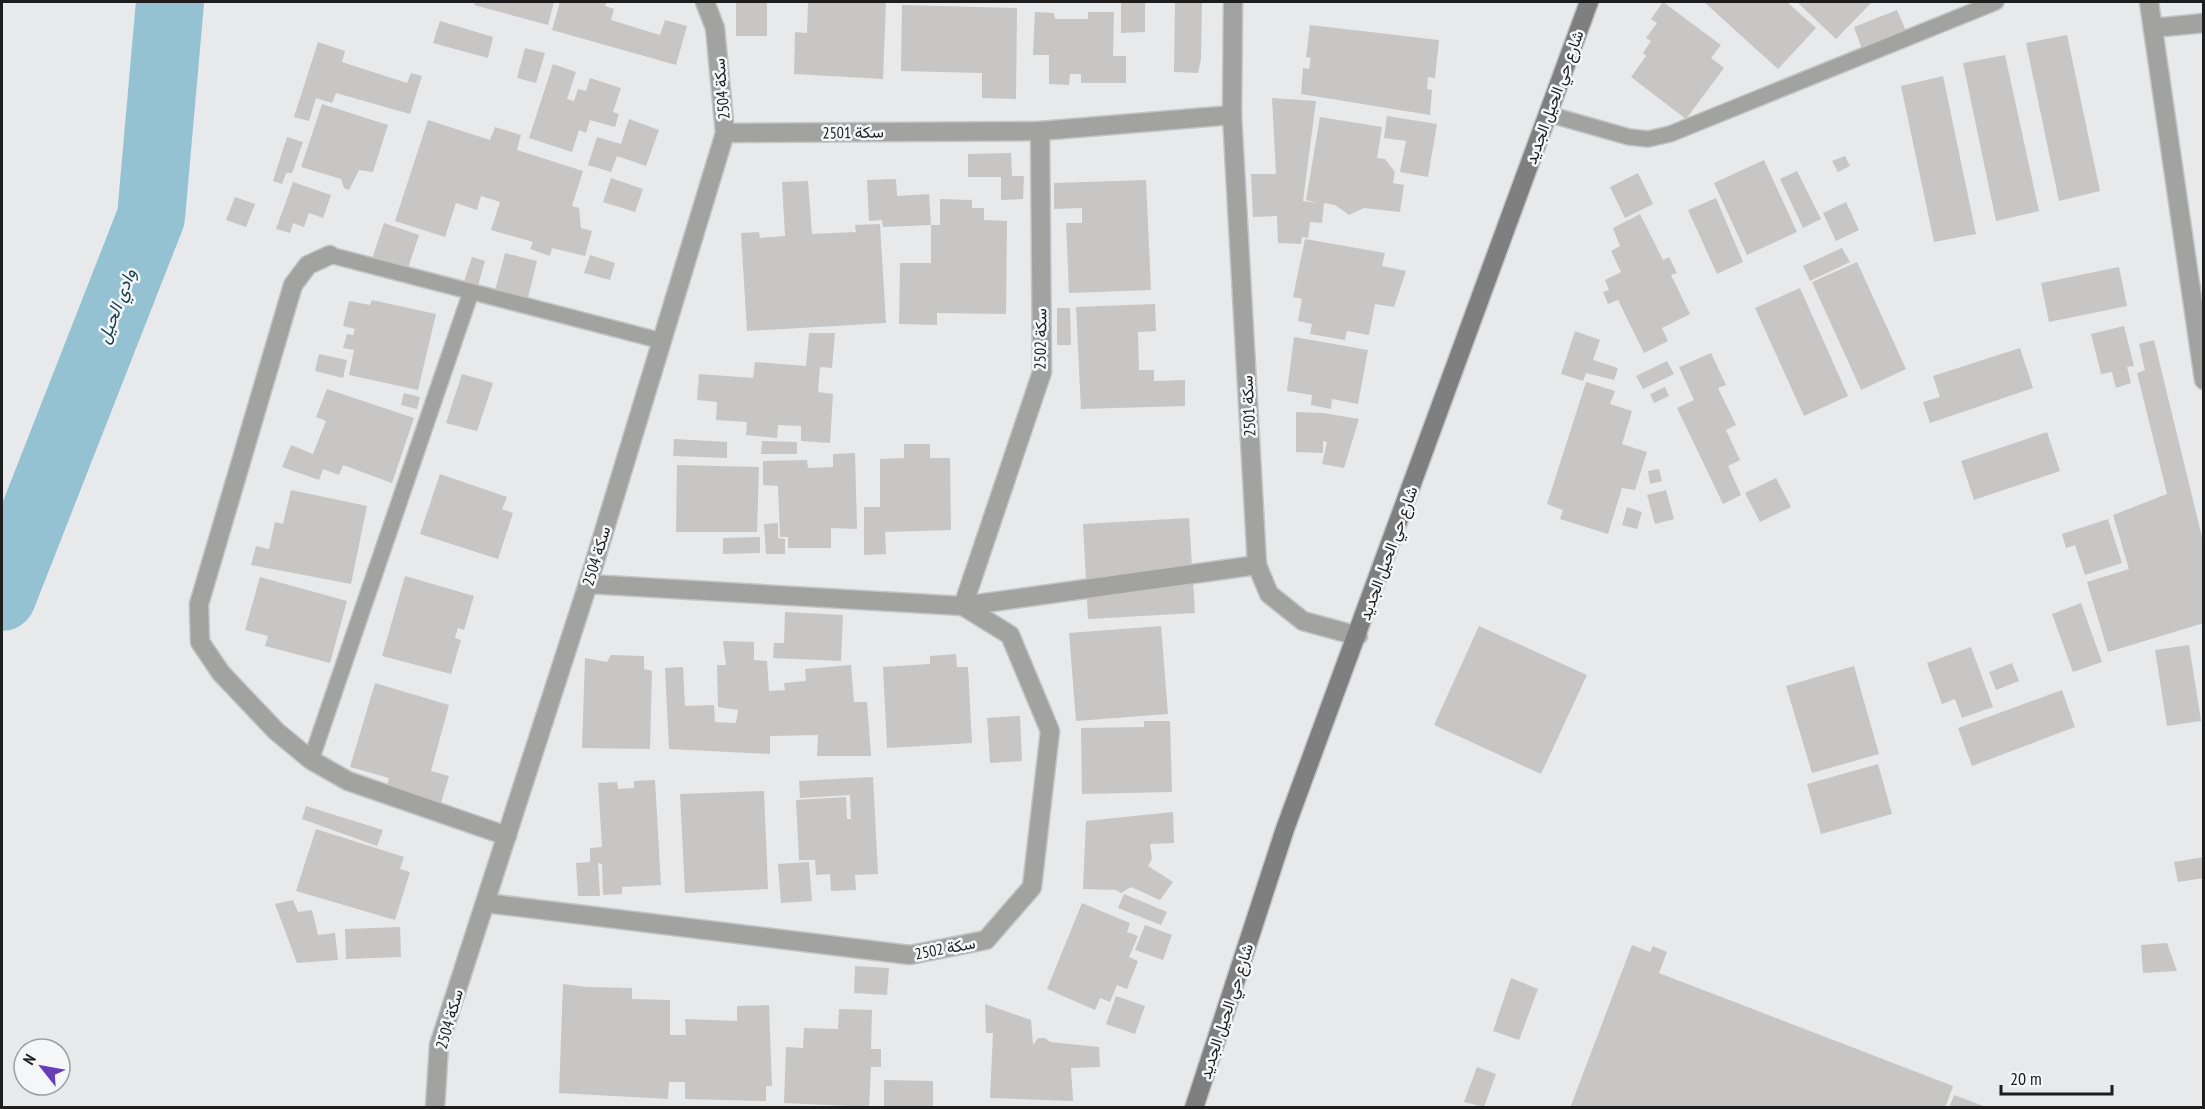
<svg xmlns="http://www.w3.org/2000/svg" width="2205" height="1109" viewBox="0 0 2205 1109" font-family="'PT Sans Narrow',Vazirmatn,sans-serif">
  <style>
    .lines { fill: none; stroke-linecap: round; stroke-linejoin: round }
    .river { stroke: #94c2d3; stroke-width: 68 }
    .building { fill: #c7c6c5 }
    .lane-casing { stroke: #c3c4c5; stroke-width: 18 }
    .street-casing { stroke: #c3c4c5; stroke-width: 21 }
    .secondary-casing { stroke: #c3c4c5; stroke-width: 21 }
    .lane { stroke: #a2a2a1; stroke-width: 15 }
    .street { stroke: #a2a2a1; stroke-width: 18 }
    .secondary { stroke: #807f7f; stroke-width: 18 }
    .labels { text-anchor: middle; dominant-baseline: central; stroke-width: 5; stroke-linejoin: round; paint-order: stroke }
    .street-label { font-size: 16px; fill: #1d1d1e; stroke: #f5f6f7 }
    .water-label { font-size: 18px; font-style: italic; fill: #18414e; stroke: #f5f6f7 }
  </style>
  <rect width="100%" height="100%" fill="#e8e9ea"/>
  <g class="lines">
    <path class="river" d="M2 597 151 217 170 2"/>
  </g>
  <g class="building">
    <path d="M475 2H554L548 25 474 5Z"/>
    <path d="M560 2H607L605 6 614 9 611 20 660 35 665 20 687 26 676 65 552 30Z"/>
    <rect x="736" y="2" width="31" height="34"/>
    <path d="M808 2H886L883 79 794 74 795 32 807 33Z"/>
    <path d="M1121 2H1145V32L1121 33Z"/>
    <path d="M1175 2H1202L1201 59 1198 73 1174 72Z"/>
    <path d="M1663 2 1721 45 1711 58 1724 68 1686 119 1631 77 1646 56 1643 53 1651 41 1646 38 1657 23 1651 19Z"/>
    <path d="M1704 2H1787L1816 28 1778 69Z"/>
    <path d="M1797 2H1872L1836 39Z"/>
    <path d="M902 5 1017 8 1016 99 982 98V73L901 71Z"/>
    <path d="M1897 10 1906 31 1862 49 1854 27Z"/>
    <path d="M1035 12 1054 13 1055 19H1088V12H1114L1113 56H1126V83H1081V74H1070L1069 85 1049 84V55H1033Z"/>
    <path d="M440 21 493 37 488 58 433 43Z"/>
    <path d="M1310 25 1439 40 1435 78 1428 77 1427 89 1432 90 1430 115 1301 94 1303 68 1309 69 1311 58 1306 57Z"/>
    <path d="M2067 35 2100 191 2059 201 2026 43Z"/>
    <path d="M318 42 345 51 342 62 407 83 411 73 422 76 410 114 336 93 332 103 316 98 309 121 294 117Z"/>
    <path d="M525 48 545 53 536 83 517 78Z"/>
    <path d="M2005 55 2039 211 1996 221 1963 63Z"/>
    <path d="M553 64 576 72 567 99 574 101 578 89 586 91 590 78 621 88 613 112 619 114 615 127 590 120 586 133 579 130 572 152 529 138Z"/>
    <path d="M1943 76 1976 234 1934 242 1901 86Z"/>
    <path d="M1272 98 1316 101 1303 201 1317 203 1306 200 1320 117 1382 127 1377 158 1385 159 1395 172 1393 183 1404 185 1400 212 1364 208 1349 215 1335 205 1324 203 1322 223 1310 222 1308 238 1302 237 1301 244 1278 243 1277 216 1253 217 1251 174H1276Z"/>
    <path d="M322 104 388 125 373 172 359 170 349 190 344 188 341 179 301 167Z"/>
    <path d="M1387 116 1437 124 1428 177 1400 172 1406 141 1384 138Z"/>
    <path d="M629 119 659 130 646 166 617 156 611 172 588 165 597 137 621 144Z"/>
    <path d="M428 120 490 140 495 127 521 135 517 150 583 171 572 206 579 208 581 228 592 231 585 256 552 248 550 256 530 249 533 242 491 230 500 202 481 196 477 210 456 203 445 237 395 221Z"/>
    <path d="M287 137 303 142 292 173H286L282 184 273 181Z"/>
    <path d="M1011 153 1012 176H1024L1023 199 1001 200V177H968V154Z"/>
    <path d="M1845 156 1850 166 1838 172 1832 161Z"/>
    <path d="M1764 160 1797 232 1747 255 1714 183Z"/>
    <path d="M1797 171 1821 219 1803 228 1780 179Z"/>
    <path d="M1638 173 1653 204 1625 218 1610 187Z"/>
    <path d="M611 178 643 189 635 212 603 202Z"/>
    <path d="M896 179 897 196 929 194 931 225 883 227 882 220 869 221 867 180Z"/>
    <path d="M1146 180 1151 290 1069 293 1066 223H1082V208L1054 209V183Z"/>
    <path d="M808 181 812 234 856 232 855 225 880 224 886 323 747 331 741 233 759 232 760 238 785 236 782 182Z"/>
    <path d="M293 182 331 195 323 218 309 213 304 227 293 223 290 233 276 229Z"/>
    <path d="M235 197 255 204 246 227 226 220Z"/>
    <path d="M1716 198 1743 262 1717 274 1688 210Z"/>
    <path d="M940 199 972 200V208H984V220L1007 221 1006 314 937 313V325L899 324 900 263H931V225H940Z"/>
    <path d="M1846 202 1859 230 1836 241 1823 213Z"/>
    <path d="M1640 214 1663 260 1669 257 1677 273 1671 275 1690 314 1662 328 1668 341 1644 353 1618 300 1608 304 1603 292 1609 290 1605 280 1621 272 1611 251 1620 246 1613 228Z"/>
    <path d="M384 223 419 235 407 271 372 259Z"/>
    <path d="M1305 239 1385 253 1382 266 1406 271 1394 307 1375 304 1369 335 1347 331 1345 340 1310 334 1312 324 1298 321 1302 299 1293 297Z"/>
    <path d="M1842 248 1850 262 1810 281 1803 266Z"/>
    <path d="M505 253 537 261 526 306 493 298Z"/>
    <path d="M590 255 615 263 610 280 584 273Z"/>
    <path d="M472 257 485 261 476 293 462 288Z"/>
    <path d="M1857 262 1906 369 1861 390 1812 282Z"/>
    <path d="M2119 267 2127 306 2049 322 2041 283Z"/>
    <path d="M1800 288 1848 396 1804 416 1755 308Z"/>
    <path d="M372 300 436 314 418 390 349 375 354 350 343 348 347 334 353 335 355 329 343 326 349 301 370 305Z"/>
    <path d="M1155 304 1156 331 1138 332 1139 370H1154V381L1185 380V406L1081 409 1076 307Z"/>
    <path d="M1057 308H1070L1071 345H1057Z"/>
    <path d="M2124 326 2134 366 2127 367 2131 383 2116 388 2112 372 2101 374 2091 334Z"/>
    <path d="M1575 331 1600 340 1593 360 1618 368 1614 380 1586 373 1583 381 1561 374Z"/>
    <path d="M809 333H835L832 368 820 367 818 392 833 394 830 443 801 441V426L778 425 777 438 746 435 747 422 716 420 717 402 697 400 699 374 753 378 755 362 806 366Z"/>
    <path d="M1294 337 1368 350 1358 404 1332 399 1331 409 1311 405 1312 395 1287 391Z"/>
    <path d="M2154 340 2202 537 2204 623 2108 652 2087 582 2129 569 2113 515 2167 494 2137 373 2145 370 2139 344Z"/>
    <path d="M2020 348 2033 388 1930 423 1923 402 1940 397 1933 376Z"/>
    <path d="M1711 353 1726 385 1718 388 1736 425 1726 430 1740 460 1728 466 1741 495 1723 504 1677 408 1694 400 1679 367Z"/>
    <path d="M319 354 347 360 343 378 315 371Z"/>
    <path d="M1667 361 1674 374 1643 389 1636 376Z"/>
    <path d="M462 374 493 383 477 431 446 423Z"/>
    <path d="M1586 382 1615 391 1610 404 1632 411 1622 444 1647 452 1635 490 1622 488 1608 534 1560 519 1563 510 1547 504Z"/>
    <path d="M1665 387 1669 396 1654 403 1650 394Z"/>
    <path d="M327 389 414 418 392 483 343 465 339 475 323 469 319 480 282 467 291 445 313 454 326 421 316 417Z"/>
    <path d="M404 393 420 397 417 409 401 405Z"/>
    <path d="M1296 412 1323 413 1359 419 1344 468 1322 464 1327 442 1323 441V453L1296 452Z"/>
    <path d="M2047 432 2060 471 1974 500 1961 461Z"/>
    <path d="M674 439 727 442V458L673 456Z"/>
    <path d="M762 441 797 442V454H761Z"/>
    <path d="M904 444H930V458H950L951 530 885 532 886 554 864 555V507H880V459L904 458Z"/>
    <path d="M855 453 857 529 831 528V548H788V537H780L778 486 763 485V461L807 460 808 468 833 467V454Z"/>
    <path d="M677 465 759 467 757 532H676Z"/>
    <path d="M1659 469 1662 481 1650 484 1648 471Z"/>
    <path d="M440 474 507 497 502 509 513 513 498 559 420 534Z"/>
    <path d="M1776 478 1791 507 1760 522 1745 493Z"/>
    <path d="M291 490 367 506 351 584 251 565 256 546 269 549 275 522 283 524Z"/>
    <path d="M1666 490 1674 519 1655 524 1647 495Z"/>
    <path d="M1627 507 1642 512 1637 529 1622 525Z"/>
    <path d="M1189 518 1195 613 1088 619 1083 524Z"/>
    <path d="M2108 519 2122 563 2085 575 2075 545 2066 548 2062 534Z"/>
    <path d="M778 523V538L785 539V554H766L764 524Z"/>
    <path d="M760 537V553L723 554V538Z"/>
    <path d="M405 576 474 596 464 630 458 628 455 638 461 640 451 674 382 656Z"/>
    <path d="M260 577 347 601 330 663 265 646 268 636 245 630Z"/>
    <path d="M2081 603 2102 662 2073 672 2052 614Z"/>
    <path d="M785 612 843 615 841 661 773 658 774 643H784Z"/>
    <path d="M1161 626 1168 714 1076 721 1069 633Z"/>
    <path d="M1479 626 1587 675 1541 774 1434 725Z"/>
    <path d="M723 641 754 642V660L767 661 769 691 785 690 784 683 806 681 805 669 851 665 854 702H867L871 756H817L818 735 770 736V754L669 749 665 668 683 667 685 706 714 705 715 722 736 723 738 710 718 707 717 665H726Z"/>
    <path d="M2189 645 2201 721 2167 726 2155 650Z"/>
    <path d="M1971 647 1993 707 1962 718 1955 699 1942 704 1927 663Z"/>
    <path d="M956 654 957 667H968L972 743 887 748 883 667 930 664V656Z"/>
    <path d="M611 655 644 656V669L652 671 650 749 582 748 585 658 607 662Z"/>
    <path d="M2012 663 2019 681 1996 690 1989 672Z"/>
    <path d="M1854 666 1879 754 1812 773 1786 686Z"/>
    <path d="M375 683 449 705 431 771 449 776 441 803 386 788 389 778 350 767Z"/>
    <path d="M2062 690 2075 727 1972 766 1958 728Z"/>
    <path d="M1020 716 1022 761 990 763 987 718Z"/>
    <path d="M1144 721H1170L1172 792 1082 794 1081 728 1144 727Z"/>
    <path d="M1878 764 1892 814 1821 834 1807 784Z"/>
    <path d="M873 777 878 874 855 875 856 890 831 891 830 874 816 875 815 860H799L796 800 846 797 847 819H851L850 795 800 798 799 781Z"/>
    <path d="M655 780 661 885 622 887V894L603 895 602 864 598 863 600 896H578L576 863 590 862V848L602 847 598 783 617 782 618 789 634 788V781Z"/>
    <path d="M764 791 768 889 685 893 680 794Z"/>
    <path d="M306 806 383 830 377 846 302 819Z"/>
    <path d="M1173 812 1174 843 1150 844 1152 859 1148 866 1173 882 1160 900 1131 887 1121 893 1116 890 1083 889 1086 821Z"/>
    <path d="M316 829 404 857 400 869 410 872 395 920 296 891Z"/>
    <path d="M2204 857V878L2178 882 2174 862Z"/>
    <path d="M809 862 812 901 781 903 778 864Z"/>
    <path d="M1124 894 1167 912 1161 925 1118 908Z"/>
    <path d="M293 900 298 912 312 910 318 935 335 933 338 960 297 963 275 904Z"/>
    <path d="M1082 903 1130 923 1127 932 1138 936 1129 957 1138 961 1127 989 1117 985 1110 1002 1100 998 1095 1010 1047 989Z"/>
    <path d="M1145 925 1172 935 1163 960 1135 950Z"/>
    <path d="M400 927 401 957 346 959 345 929Z"/>
    <path d="M2167 943 2177 971 2143 973 2141 945Z"/>
    <path d="M1632 945 1650 952 1653 946 1667 952 1659 973 1953 1086 1945 1108H1570Z"/>
    <path d="M855 966 889 968 887 995 854 993Z"/>
    <path d="M1511 978 1538 989 1519 1040 1493 1031Z"/>
    <path d="M563 984 586 987 632 988V999L670 1000V1035H686L685 1019 737 1021V1006L769 1005 772 1086H766V1101L685 1099V1082H669L668 1099 559 1093Z"/>
    <path d="M1116 996 1145 1006 1135 1034 1106 1024Z"/>
    <path d="M985 1004 1031 1020 1033 1045 1038 1038H1045L1050 1042 1099 1047 1100 1067 1071 1068 1073 1101 990 1098 993 1033H986Z"/>
    <path d="M839 1009 872 1010 871 1049H881V1067H871L869 1107 784 1103 786 1047 803 1048 804 1028 838 1029Z"/>
    <path d="M1477 1067 1496 1074 1484 1107 1464 1102Z"/>
    <path d="M884 1080 933 1081V1107H884Z"/>
    <path d="M1954 1095 1986 1107V1108H1949Z"/>
  </g>
  <g class="lines">
    <defs>
      <g id="lane">
        <path d="M1548 114 1629 137 1648 139 1670 134 1996 2"/>
        <path d="M330 255 662 341"/>
        <path d="M311 760 471 292"/>
      </g>
      <g id="street">
        <path d="M1233 2 1232 115 1257 565 1269 594 1303 621 1358 636"/>
        <path d="M2149 2 2204 380"/>
        <path d="M2153 28 2204 23"/>
        <path d="M725 133 1040 131 1232 115"/>
        <path d="M330 255 308 265 293 285 199 604 200 642 221 673 276 731 311 760 348 781 507 836"/>
        <path d="M588 584 963 606 1257 565"/>
        <path d="M963 606 1042 372 1040 131"/>
        <path d="M486 903 910 955 986 940 1032 887 1050 731 1010 635 963 606"/>
        <path d="M435 1108 439 1045 588 584 725 133 715 28 705 2"/>
      </g>
      <path id="secondary" d="M1194 1108 1285 829 1589 2"/>
    </defs>
    <use href="#lane" class="lane-casing"/>
    <use href="#street" class="street-casing"/>
    <use href="#secondary" class="secondary-casing"/>
    <use href="#lane" class="lane"/>
    <use href="#street" class="street"/>
    <use href="#secondary" class="secondary"/>
  </g>
  <g class="labels">
    <g class="street-label">
      <text transform="translate(721 89) rotate(-95)">سكة 2504</text>
      <text transform="translate(1554 97) rotate(-70)">شارع حي الحيل الجديد</text>
      <text transform="translate(853 132) rotate(-1)">سكة 2501</text>
      <text transform="translate(1040 339) rotate(-89)">سكة 2502</text>
      <text transform="translate(1248 406) rotate(-93)">سكة 2501</text>
      <text transform="translate(1388 553) rotate(-70)">شارع حي الحيل الجديد</text>
      <text transform="translate(596 556) rotate(-73)">سكة 2504</text>
      <text transform="translate(945 948) rotate(-11)">سكة 2502</text>
      <text transform="translate(1226 1011) rotate(-72)">شارع حي الحيل الجديد</text>
      <text transform="translate(449 1019) rotate(-74)">سكة 2504</text>
    </g>
    <g class="water-label">
      <text transform="translate(116 306) rotate(-69)">وادي الحيل</text>
    </g>
  </g>
  <rect width="2205" height="1109" fill="none" stroke="#1d1d1e" stroke-width="6"/>
  <g transform="translate(42 1067) rotate(301)"><circle r="28" fill="#f5f6f7" stroke="#9f9fa0" stroke-width="1.5"/>
  <path d="M0-4.5L10 22L0 15L-10 22Z" fill="#683eb6"/>
  <text y="-9" font-size="16" font-weight="bold" text-anchor="middle" fill="#1d1d1e">N</text>
  </g>
  <path d="M2001 1085v9h111v-9" fill="none" stroke="#1d1d1e" stroke-width="3"/>
  <text x="2010" y="1085" font-size="18" fill="#1d1d1e" stroke="#f5f6f7" stroke-width="4.5" paint-order="stroke">20 m</text>
</svg>
